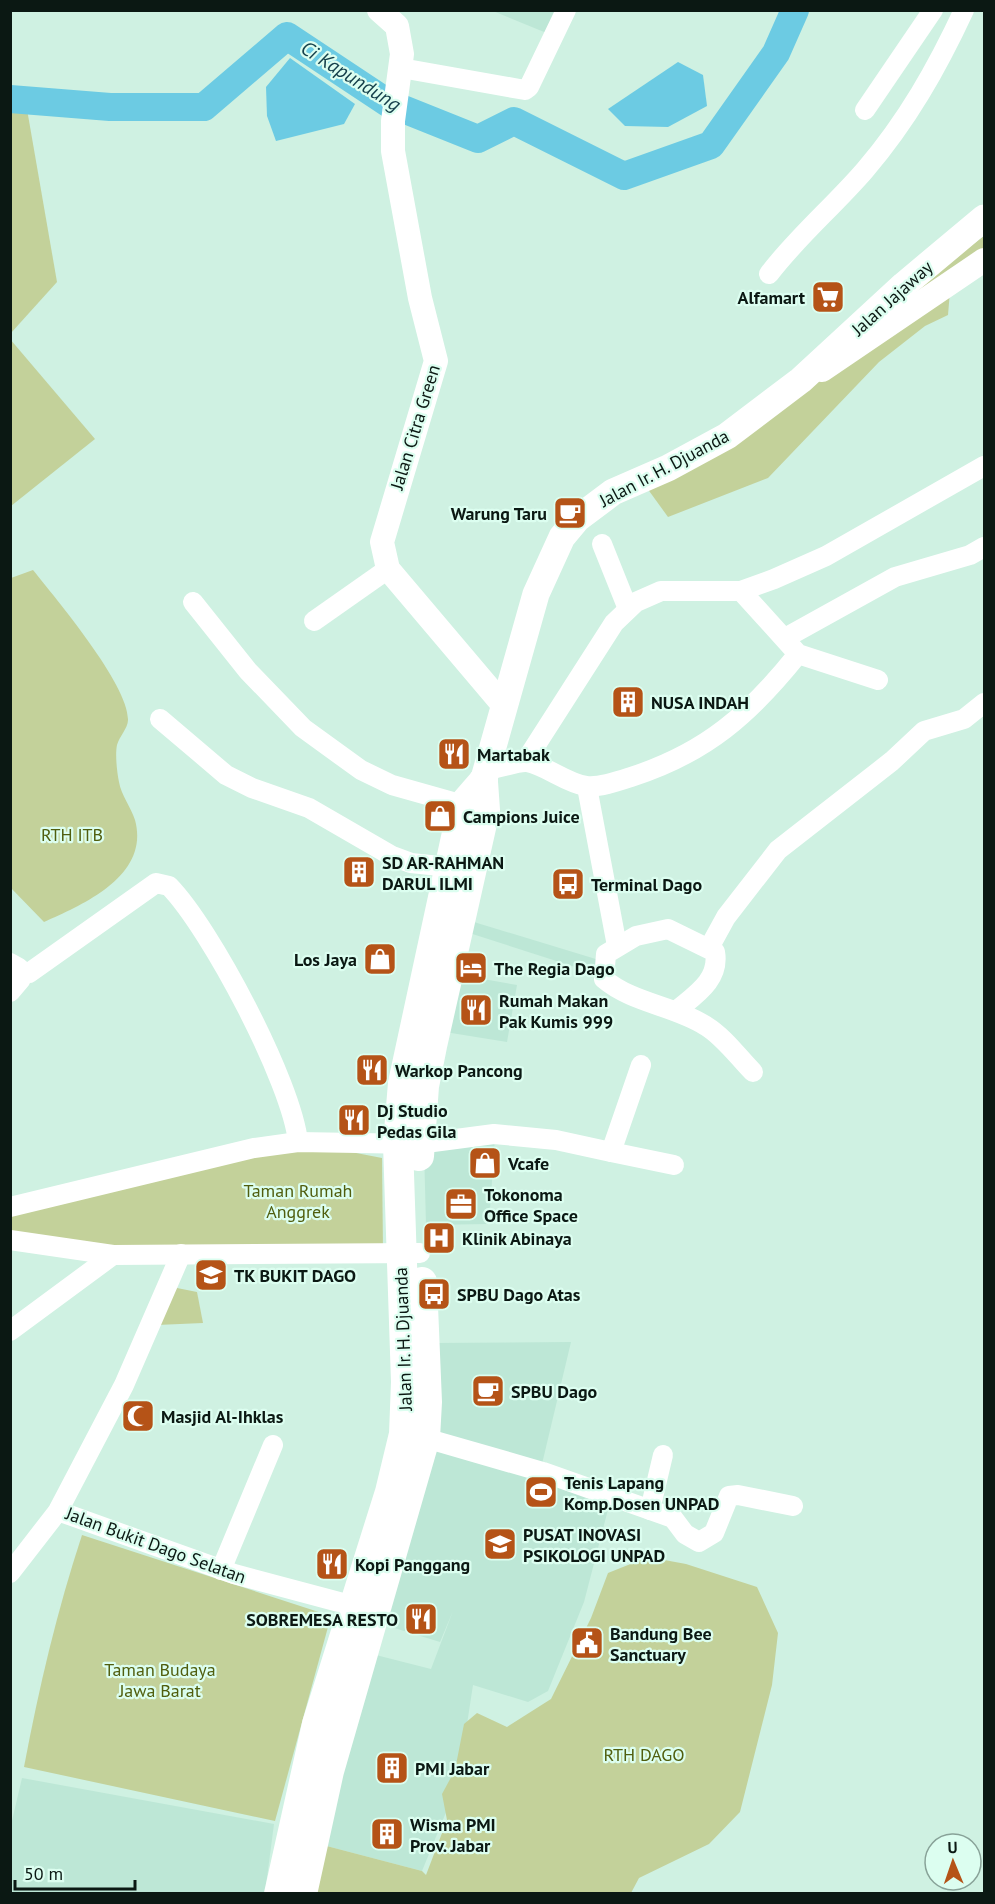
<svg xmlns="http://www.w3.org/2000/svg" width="995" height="1904" viewBox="0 0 995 1904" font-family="'PT Sans',sans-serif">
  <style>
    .built { fill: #bde7d6 }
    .green { fill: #c3d19a }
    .water { fill: #6ccbe3 }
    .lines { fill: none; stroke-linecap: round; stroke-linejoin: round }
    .river { stroke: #6ccbe3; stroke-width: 28 }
    .minor { stroke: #fff; stroke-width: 20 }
    .tertiary { stroke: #fff; stroke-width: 24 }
    .secondary { stroke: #fff; stroke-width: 27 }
    .primary { stroke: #fff; stroke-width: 30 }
    .labels { text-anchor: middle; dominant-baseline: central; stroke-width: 4.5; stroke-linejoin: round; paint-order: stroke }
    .poi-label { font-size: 18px; font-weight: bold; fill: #0b1813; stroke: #dcfef0; text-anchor: start }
    .street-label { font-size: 18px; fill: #0b1813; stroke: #dcfef0 }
    .park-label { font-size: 18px; fill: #505e0e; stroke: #dcfef0 }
    .water-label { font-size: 20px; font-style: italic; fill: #16414c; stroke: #dcfef0 }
  </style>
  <rect width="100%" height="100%" fill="#cff1e2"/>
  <g class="built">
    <path d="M493 11H561L549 34Z"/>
    <path d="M464 919 599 960 600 975 463 931Z"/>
    <path d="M455 974 517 985 507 1042 445 1032Z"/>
    <path d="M495 1138 489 1224 426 1225 424 1148Z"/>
    <path d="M571 1342 542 1464 433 1433 431 1343Z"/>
    <path d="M432 1443 611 1498 584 1602 548 1691 528 1702 473 1685 458 1783 422 1871 319 1844 368 1653 431 1669 453 1611 440 1642 378 1623Z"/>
    <path d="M22 1778 274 1824 265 1893 11 1894V1825Z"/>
  </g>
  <g class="green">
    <path d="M24 92 57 282 11 333V98Z"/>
    <path d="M984 236V269L950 291 948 315 925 326 879 362 768 478 668 517 647 488Z"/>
    <path d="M10 339 95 439 11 506H10Z"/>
    <path d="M33 570C56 599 129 685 128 720 128 728 119 737 117 745 115 755 117 772 119 782 121 795 131 807 135 820 150 875 85 904 44 922L10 887 11 578Z"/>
    <path d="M296 1151 351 1152 382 1158 383 1251 115 1252 11 1237 10 1211 256 1154Z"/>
    <path d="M172 1287 197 1292 203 1323 157 1325Z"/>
    <path d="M82 1535 331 1616 275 1821 24 1767C39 1687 57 1611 82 1535Z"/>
    <path d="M648 1557 686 1564 757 1587 778 1633 772 1685 740 1812 709 1844 639 1878 631 1893 311 1894 319 1844 422 1871 426 1875 447 1820 442 1794 455 1770 464 1724 477 1713 507 1727 551 1699 591 1618 608 1573Z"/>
  </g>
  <g class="water">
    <path d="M290 58 355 104 344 124 276 141 267 116 266 87Z"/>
    <path d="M678 62 703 75 707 106 668 127 625 126 608 109Z"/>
  </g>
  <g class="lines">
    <path class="river" d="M10 99 110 107H204L287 36 388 103 478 139 514 121 624 176 711 145 776 53 795 10"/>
    <g class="minor">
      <path d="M401 68 525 90 529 87 566 10"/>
      <path d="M865 110 933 10"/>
      <path d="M769 274C797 237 834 206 865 170 907 121 937 68 964 10"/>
      <path d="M602 544 628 609"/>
      <path d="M741 591 798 654 878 680"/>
      <path d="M193 602 248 671 303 728 361 770 392 785 463 805"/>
      <path d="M314 621 388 569"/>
      <path d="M785 638 895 577 970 555 984 547"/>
      <path d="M160 719 226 775 252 788 309 808 392 856 411 863 449 867"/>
      <path d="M525 762 614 623 636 602 661 591H741L774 579 826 556 984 466"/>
      <path d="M486 770C496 769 519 761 527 762 547 766 566 783 586 786 599 788 619 781 631 777 706 753 750 714 798 654"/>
      <path d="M587 787 617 946"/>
      <path d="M709 948 726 917 778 850 892 761 924 731 964 719 984 703"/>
      <path d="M10 963 19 968"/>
      <path d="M29 973 156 883 169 886C211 929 292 1083 298 1142"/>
      <path d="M10 992 21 979"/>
      <path d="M676 1011C695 995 720 980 715 952L668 929 636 936 606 954 604 979C632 1003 675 1006 706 1026 724 1037 739 1058 753 1072"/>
      <path d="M611 1152 674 1165"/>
      <path d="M10 1207 254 1148 298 1142 418 1144 494 1134 556 1140 611 1152 641 1065"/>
      <path d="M10 1240 113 1255 420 1253"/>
      <path d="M10 1331 113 1255"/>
      <path d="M425 1438 543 1472 673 1518 685 1534 699 1542 714 1533 729 1496 738 1495 793 1506"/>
      <path d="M650 1510 663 1455"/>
      <path d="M58 1511 234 1574 354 1606"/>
      <path d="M221 1570 273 1445"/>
      <path d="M10 1573 58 1511 124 1385 181 1254"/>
    </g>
    <g class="tertiary">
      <path d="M379 10 397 26 402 54 393 121V151L420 298 436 361 382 542 388 569 504 706"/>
      <path d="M822 370 984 260"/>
    </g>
    <path class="secondary" d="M483 782 536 594 562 537 577 519 613 492 668 468 727 436 801 380 904 285 984 218"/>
    <g class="primary">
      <path d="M419 1156 424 1086 432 1046 485 810 483 782"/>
      <path d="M279 1894 317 1724 390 1492 404 1434 406 1382 398 1144 403 1083 463 805 483 782"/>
      <path d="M302 1894 329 1771 425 1438 427 1402 422 1282"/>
    </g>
  </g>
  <defs>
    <symbol id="supermarket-square" viewBox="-11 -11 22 22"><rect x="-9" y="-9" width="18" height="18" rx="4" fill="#b55317" stroke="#dcfef0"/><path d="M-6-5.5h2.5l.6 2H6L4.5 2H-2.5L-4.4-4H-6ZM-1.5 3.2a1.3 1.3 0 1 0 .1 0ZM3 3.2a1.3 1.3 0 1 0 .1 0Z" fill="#fff"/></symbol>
    <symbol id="cafe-square" viewBox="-11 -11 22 22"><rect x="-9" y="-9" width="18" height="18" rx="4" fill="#b55317" stroke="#dcfef0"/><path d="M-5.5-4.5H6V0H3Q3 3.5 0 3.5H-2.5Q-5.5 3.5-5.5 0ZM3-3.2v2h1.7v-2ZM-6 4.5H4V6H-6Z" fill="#fff"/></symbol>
    <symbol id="building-square" viewBox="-11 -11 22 22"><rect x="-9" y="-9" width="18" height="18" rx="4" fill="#b55317" stroke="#dcfef0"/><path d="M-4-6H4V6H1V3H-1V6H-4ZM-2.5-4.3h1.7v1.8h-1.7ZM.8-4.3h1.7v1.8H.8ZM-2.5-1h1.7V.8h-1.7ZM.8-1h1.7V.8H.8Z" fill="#fff"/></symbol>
    <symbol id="restaurant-square" viewBox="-11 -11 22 22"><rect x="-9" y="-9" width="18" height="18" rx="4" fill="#b55317" stroke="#dcfef0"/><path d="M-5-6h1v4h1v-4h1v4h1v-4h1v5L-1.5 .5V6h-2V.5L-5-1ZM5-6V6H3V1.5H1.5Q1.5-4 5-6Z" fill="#fff"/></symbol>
    <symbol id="shop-square" viewBox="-11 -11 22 22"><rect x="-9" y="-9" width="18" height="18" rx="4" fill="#b55317" stroke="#dcfef0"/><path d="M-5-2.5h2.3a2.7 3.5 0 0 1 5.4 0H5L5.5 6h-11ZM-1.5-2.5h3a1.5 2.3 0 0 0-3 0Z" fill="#fff"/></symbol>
    <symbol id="bus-square" viewBox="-11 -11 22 22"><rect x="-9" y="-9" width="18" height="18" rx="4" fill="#b55317" stroke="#dcfef0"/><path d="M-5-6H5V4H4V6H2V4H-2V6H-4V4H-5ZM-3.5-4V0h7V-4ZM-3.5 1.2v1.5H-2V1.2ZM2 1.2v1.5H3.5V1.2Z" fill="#fff"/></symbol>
    <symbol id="hotel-square" viewBox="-11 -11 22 22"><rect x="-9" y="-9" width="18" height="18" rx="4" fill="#b55317" stroke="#dcfef0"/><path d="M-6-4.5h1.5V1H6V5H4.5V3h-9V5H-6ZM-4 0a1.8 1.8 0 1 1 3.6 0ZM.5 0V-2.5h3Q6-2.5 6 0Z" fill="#fff"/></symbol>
    <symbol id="office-square" viewBox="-11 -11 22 22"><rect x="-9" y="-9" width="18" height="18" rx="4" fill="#b55317" stroke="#dcfef0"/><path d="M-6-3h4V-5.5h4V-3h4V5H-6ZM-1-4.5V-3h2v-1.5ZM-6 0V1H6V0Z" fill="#fff"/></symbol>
    <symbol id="hospital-square" viewBox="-11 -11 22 22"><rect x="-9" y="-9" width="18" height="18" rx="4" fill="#b55317" stroke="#dcfef0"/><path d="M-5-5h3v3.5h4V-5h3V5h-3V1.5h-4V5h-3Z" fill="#fff"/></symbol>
    <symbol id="school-square" viewBox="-11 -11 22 22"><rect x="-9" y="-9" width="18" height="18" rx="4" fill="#b55317" stroke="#dcfef0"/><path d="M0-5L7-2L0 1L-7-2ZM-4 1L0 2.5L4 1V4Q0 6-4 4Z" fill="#fff"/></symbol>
    <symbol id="mosque-square" viewBox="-11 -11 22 22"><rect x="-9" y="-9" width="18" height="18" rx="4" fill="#b55317" stroke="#dcfef0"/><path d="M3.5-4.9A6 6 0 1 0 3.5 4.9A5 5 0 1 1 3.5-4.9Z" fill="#fff"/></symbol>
    <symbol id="stadium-square" viewBox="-11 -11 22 22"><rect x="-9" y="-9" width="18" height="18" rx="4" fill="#b55317" stroke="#dcfef0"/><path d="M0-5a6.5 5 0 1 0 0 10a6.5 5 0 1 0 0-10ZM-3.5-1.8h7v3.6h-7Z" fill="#fff"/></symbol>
    <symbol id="university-square" viewBox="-11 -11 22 22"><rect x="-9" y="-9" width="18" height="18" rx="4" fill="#b55317" stroke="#dcfef0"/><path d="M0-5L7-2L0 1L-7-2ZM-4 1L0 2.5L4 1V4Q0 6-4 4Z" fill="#fff"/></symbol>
    <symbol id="civic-square" viewBox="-11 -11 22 22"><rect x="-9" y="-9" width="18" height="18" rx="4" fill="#b55317" stroke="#dcfef0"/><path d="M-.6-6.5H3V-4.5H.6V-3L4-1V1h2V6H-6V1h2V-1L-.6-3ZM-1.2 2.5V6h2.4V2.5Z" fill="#fff"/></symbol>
  </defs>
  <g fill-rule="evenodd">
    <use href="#supermarket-square" x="809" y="278" width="38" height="38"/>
    <use href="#cafe-square" x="551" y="494" width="38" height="38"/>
    <use href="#building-square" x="609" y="683" width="38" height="38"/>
    <use href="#restaurant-square" x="435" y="735" width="38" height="38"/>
    <use href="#shop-square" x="421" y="797" width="38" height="38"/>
    <use href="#building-square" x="340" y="853" width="38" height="38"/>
    <use href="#bus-square" x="549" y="865" width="38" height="38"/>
    <use href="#shop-square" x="361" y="940" width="38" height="38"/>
    <use href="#hotel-square" x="452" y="949" width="38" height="38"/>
    <use href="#restaurant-square" x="457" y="991" width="38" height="38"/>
    <use href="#restaurant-square" x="353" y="1051" width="38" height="38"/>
    <use href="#restaurant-square" x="335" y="1101" width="38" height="38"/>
    <use href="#shop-square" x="466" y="1144" width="38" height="38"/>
    <use href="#office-square" x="442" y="1185" width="38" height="38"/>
    <use href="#hospital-square" x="420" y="1219" width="38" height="38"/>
    <use href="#school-square" x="192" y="1256" width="38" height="38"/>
    <use href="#bus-square" x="415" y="1275" width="38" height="38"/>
    <use href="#cafe-square" x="469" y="1372" width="38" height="38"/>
    <use href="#mosque-square" x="119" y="1397" width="38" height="38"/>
    <use href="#stadium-square" x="522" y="1473" width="38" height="38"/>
    <use href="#university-square" x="481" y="1525" width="38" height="38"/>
    <use href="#restaurant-square" x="313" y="1545" width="38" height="38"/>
    <use href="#restaurant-square" x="402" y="1600" width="38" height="38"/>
    <use href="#civic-square" x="568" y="1624" width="38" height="38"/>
    <use href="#building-square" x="373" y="1749" width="38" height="38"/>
    <use href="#building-square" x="368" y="1815" width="38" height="38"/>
  </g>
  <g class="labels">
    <g class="poi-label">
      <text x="805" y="297" text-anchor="end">Alfamart</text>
      <text x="547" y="513" text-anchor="end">Warung Taru</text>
      <text x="651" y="702">NUSA INDAH</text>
      <text x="477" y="754">Martabak</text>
      <text x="463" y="816">Campions Juice</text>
      <text x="382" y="862">SD AR-RAHMAN<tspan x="382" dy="21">DARUL ILMI</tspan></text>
      <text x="591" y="884">Terminal Dago</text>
      <text x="357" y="959" text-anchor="end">Los Jaya</text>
      <text x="494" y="968">The Regia Dago</text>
      <text x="499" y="1000">Rumah Makan<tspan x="499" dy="21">Pak Kumis 999</tspan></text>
      <text x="395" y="1070">Warkop Pancong</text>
      <text x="377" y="1110">Dj Studio<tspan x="377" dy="21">Pedas Gila</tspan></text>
      <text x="508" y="1163">Vcafe</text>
      <text x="484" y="1194">Tokonoma<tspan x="484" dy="21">Office Space</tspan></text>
      <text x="462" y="1238">Klinik Abinaya</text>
      <text x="234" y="1275">TK BUKIT DAGO</text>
      <text x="457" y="1294">SPBU Dago Atas</text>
      <text x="511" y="1391">SPBU Dago</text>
      <text x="161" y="1416">Masjid Al-Ihklas</text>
      <text x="564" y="1482">Tenis Lapang<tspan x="564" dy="21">Komp.Dosen UNPAD</tspan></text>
      <text x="523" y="1534">PUSAT INOVASI<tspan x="523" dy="21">PSIKOLOGI UNPAD</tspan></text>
      <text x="355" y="1564">Kopi Panggang</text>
      <text x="398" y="1619" text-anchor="end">SOBREMESA RESTO</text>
      <text x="610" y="1633">Bandung Bee<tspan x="610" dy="21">Sanctuary</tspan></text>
      <text x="415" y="1768">PMI Jabar</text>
      <text x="410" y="1824">Wisma PMI<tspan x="410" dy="21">Prov. Jabar</tspan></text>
    </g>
    <g class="street-label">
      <text transform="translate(892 298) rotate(-42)">Jalan Jajaway</text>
      <text transform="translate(415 427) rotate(-73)">Jalan Citra Green</text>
      <text transform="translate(664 468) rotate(-28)">Jalan Ir. H. Djuanda</text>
      <text transform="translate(403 1339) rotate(-92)">Jalan Ir. H. Djuanda</text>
      <text transform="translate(156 1545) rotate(20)">Jalan Bukit Dago Selatan</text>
    </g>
    <g class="park-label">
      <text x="72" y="834">RTH ITB</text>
      <text x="298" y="1190">Taman Rumah<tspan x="298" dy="21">Anggrek</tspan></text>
      <text x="160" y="1669">Taman Budaya<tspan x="160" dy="21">Jawa Barat</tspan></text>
      <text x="644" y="1754">RTH DAGO</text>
    </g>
    <g class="water-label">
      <text transform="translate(351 76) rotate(32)">Ci Kapundung</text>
    </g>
  </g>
  <rect width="995" height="1904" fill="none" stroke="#0b1813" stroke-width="24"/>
  <g transform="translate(953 1862) rotate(358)"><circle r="28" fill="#dcfef0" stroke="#88a298" stroke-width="1.5"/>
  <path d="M0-4.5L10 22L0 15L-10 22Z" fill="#b55317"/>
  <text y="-9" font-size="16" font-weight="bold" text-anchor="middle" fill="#0b1813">U</text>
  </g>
  <path d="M15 1880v9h120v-9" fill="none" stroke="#0b1813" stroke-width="3"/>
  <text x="24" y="1880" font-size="18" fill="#0b1813" stroke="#dcfef0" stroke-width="4.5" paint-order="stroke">50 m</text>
</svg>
